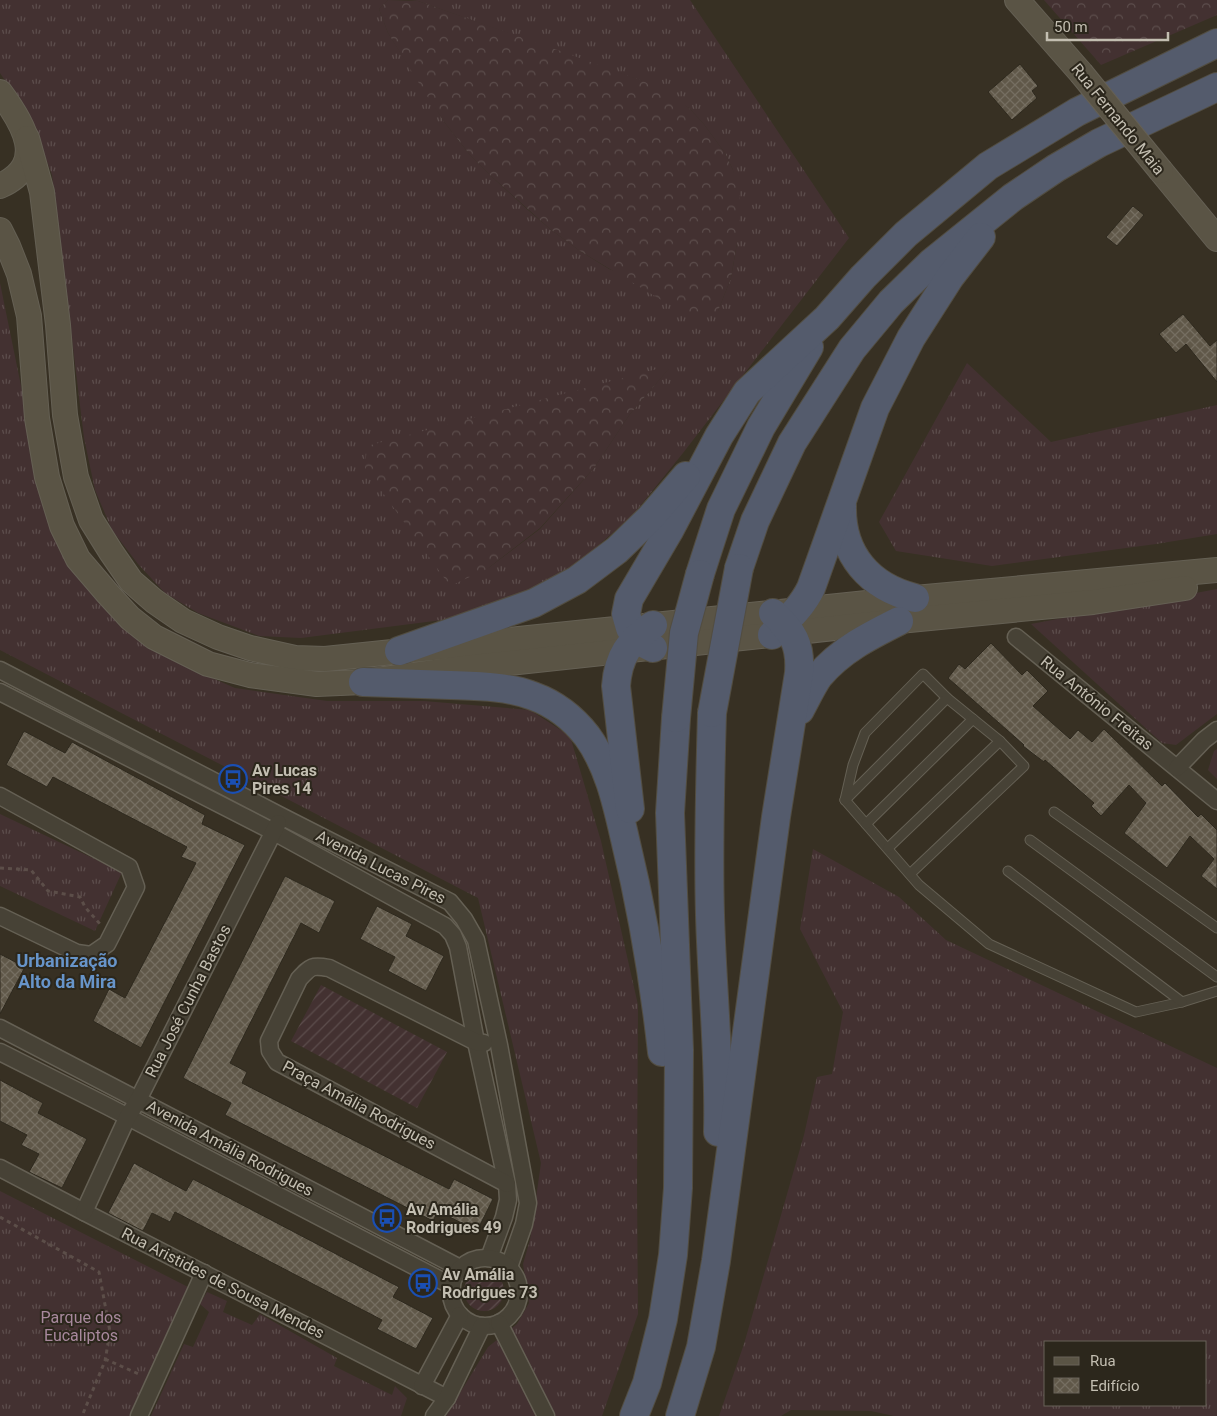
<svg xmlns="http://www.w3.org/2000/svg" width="1217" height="1416" viewBox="0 0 1217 1416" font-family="Roboto,sans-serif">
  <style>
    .grass { fill: url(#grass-tufts); fill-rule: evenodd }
    .forest { fill: url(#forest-crowns) }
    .garden { fill: url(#garden-furrows) }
    .building { fill: url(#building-cross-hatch); stroke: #2e291e }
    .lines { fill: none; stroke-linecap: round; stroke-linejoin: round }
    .lane-casing { stroke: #656054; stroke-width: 11 }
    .street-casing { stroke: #656054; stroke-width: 19 }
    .secondary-casing { stroke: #656054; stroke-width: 26 }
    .highway-casing { stroke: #524d41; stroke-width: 30 }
    .path { stroke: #5c4e49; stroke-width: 3; stroke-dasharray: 4 4; stroke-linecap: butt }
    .lane { stroke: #474236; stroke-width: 9 }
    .street { stroke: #474236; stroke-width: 16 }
    .secondary { stroke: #5a5445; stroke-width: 24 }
    .highway { stroke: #545b6c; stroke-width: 28 }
    .secondary-bridge-casing { stroke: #656054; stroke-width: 26; stroke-linecap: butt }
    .highway-bridge-casing { stroke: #524d41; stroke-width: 30; stroke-linecap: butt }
    .secondary-bridge { stroke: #5a5445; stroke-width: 24 }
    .highway-bridge { stroke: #545b6c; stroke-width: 28 }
    .labels { text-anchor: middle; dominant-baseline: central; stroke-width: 4; stroke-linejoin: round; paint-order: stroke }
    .street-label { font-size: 16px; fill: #c3beb1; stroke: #2c271c }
    .poi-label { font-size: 16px; font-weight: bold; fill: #c3beb1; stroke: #2c271c; text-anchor: start }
    .park-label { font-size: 16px; fill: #a8899d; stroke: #2c271c }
    .neighbourhood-label { font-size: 18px; font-weight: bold; fill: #6794c9; stroke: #2c271c }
  </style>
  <defs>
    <pattern id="grass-tufts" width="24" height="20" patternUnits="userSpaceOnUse" patternTransform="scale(1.25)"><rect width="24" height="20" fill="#433131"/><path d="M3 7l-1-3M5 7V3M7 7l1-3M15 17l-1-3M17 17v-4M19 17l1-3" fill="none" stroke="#5c4d4c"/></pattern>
    <pattern id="forest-crowns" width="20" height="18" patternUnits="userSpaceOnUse" patternTransform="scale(1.25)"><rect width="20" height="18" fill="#433131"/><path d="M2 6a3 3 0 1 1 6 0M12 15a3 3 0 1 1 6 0" fill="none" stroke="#5c4d4c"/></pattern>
    <pattern id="garden-furrows" width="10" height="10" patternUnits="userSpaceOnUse" patternTransform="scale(1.25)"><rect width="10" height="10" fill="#433131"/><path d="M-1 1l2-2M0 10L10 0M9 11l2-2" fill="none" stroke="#5c4d4c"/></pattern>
    <pattern id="building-cross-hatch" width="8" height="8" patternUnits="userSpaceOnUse" patternTransform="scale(1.25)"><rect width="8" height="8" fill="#605849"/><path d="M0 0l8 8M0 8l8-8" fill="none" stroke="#756e61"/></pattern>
  </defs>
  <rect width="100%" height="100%" fill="#373023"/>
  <g class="grass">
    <path d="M0 0H388L379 9 388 33 445 123 470 155 491 176 528 210 550 229 580 251 609 269 718 311 731 278 737 243 733 170 725 153 703 123 689 108 642 81 418 1 409 0H690L849 238 683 453 632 516 577 564 520 594 442 620 301 638 259 636 198 613 165 593 138 564 112 530 95 490 84 438 52 175 32 121 0 73ZM671 366 630 414 594 468 540 529 487 569Z"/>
    <path d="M0 283 39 474 128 631 180 664 235 688 327 701H424L530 710 570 736 601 841 638 1005 637 1185 638 1314 602 1416H446L488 1347 517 1324 529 1303 523 1264 530 1240 541 1163 478 898 0 650Z"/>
    <path d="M967 363 1051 442 1217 405V534L1156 544 992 566 896 551 879 522Z"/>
    <path d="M1217 589V714L1176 745 1162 743 1031 624Z"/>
    <path d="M1217 749V779L1208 770 1214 751Z"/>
    <path d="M0 814 122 872 95 931 0 886Z"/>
    <path d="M813 849 899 897 946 940 1217 1068V1416H894L871 1411 791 1410 781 1416H719L744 1344 804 1135 817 1077 832 1074 843 1012 800 929ZM1046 1342H1206V1405H1046Z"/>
    <path d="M0 1191 188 1287 130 1416H0Z"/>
    <path d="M207 1292 227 1301 223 1312 252 1325 260 1314 337 1358 334 1366 392 1395 395 1386 407 1398 401 1416H151L184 1344 193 1347 209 1312 200 1304Z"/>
  </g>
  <g class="forest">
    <path d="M388 0 418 1 566 53 643 81 666 92 689 108 703 123 725 153 733 170 739 191 740 210 737 243 731 278 718 311 708 317 688 313 663 301 580 251 550 229 491 176 470 155 445 123 425 93 388 33 379 9Z"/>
    <path d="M1044 0H1217V15L1101 65Z"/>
    <path d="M672 365 630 414 594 468 540 528 487 569 450 586 365 468 367 446Z"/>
  </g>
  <g class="garden">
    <path d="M321 985 447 1052 417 1108 291 1041Z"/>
    <circle cx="484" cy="1291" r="20"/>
  </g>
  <g class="building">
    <path d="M1020 64 1038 86 1032 91 1037 98 1012 120 988 92Z"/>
    <path d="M1133 206 1144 215 1117 246 1106 237Z"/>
    <path d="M1183 314 1210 346 1217 340V382L1186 344 1176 353 1159 334Z"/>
    <path d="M991 643 1022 675 1027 670 1048 691 1033 706 1070 739 1078 730 1092 742 1104 729 1162 786 1165 783 1198 817 1201 814 1217 830V889L1201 876 1214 859 1190 836 1167 868 1124 833 1146 803 1129 785 1101 816 1091 806 1094 803 1045 760 1044 762 1023 746 1024 745 948 678 959 664 965 669Z"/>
    <path d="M24 731 65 753 72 742 205 815 202 824 245 845 141 1048 93 1021 109 989 125 998 196 863 181 857 187 847 53 777 47 787 6 765Z"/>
    <path d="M285 876 335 901 319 933 301 923 230 1063 247 1072 242 1083 449 1189 454 1179 493 1199 477 1231 438 1211 433 1221 225 1115 231 1103 183 1078Z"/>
    <path d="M377 906 412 924 406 936 444 956 426 991 388 971 395 957 360 939Z"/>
    <path d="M0 954 25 967 0 1014Z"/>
    <path d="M0 1080 43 1103 38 1113 87 1139 62 1188 29 1172 39 1154 21 1145 27 1135 0 1121Z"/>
    <path d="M134 1163 186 1191 193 1179 399 1287 393 1297 433 1318 416 1349 377 1329 382 1320 175 1212 170 1222 152 1213 143 1231 108 1213Z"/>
  </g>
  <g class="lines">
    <defs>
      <g id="lane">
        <path d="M845 800 919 885 989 944 1136 1012 1182 1002 1217 991"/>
        <path d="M845 800 853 765 865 733 923 674 947 698 1000 741 1024 766 910 874"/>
        <path d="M845 800 947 698"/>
        <path d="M1054 812 1217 928"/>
        <path d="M866 824 973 719"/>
        <path d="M1030 840 1217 977"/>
        <path d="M888 848 1000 741"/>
        <path d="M1008 871 1182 1002"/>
      </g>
      <g id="street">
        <path d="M1016 637 1217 801"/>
        <path d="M0 670 281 816 450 902 464 919 476 940 499 1045 528 1203 524 1224 509 1267"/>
        <path d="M0 692 274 832 445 926 453 935 458 947 476 1042 507 1184 508 1200 504 1217 489 1258"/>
        <path d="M1177 768 1204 740 1217 730"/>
        <path d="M0 796 129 867 136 887 107 944 91 955 77 953 0 916"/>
        <path d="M0 1028 460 1268"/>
        <path d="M484 1043 476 1042 329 968C312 965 311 966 299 979L269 1041 270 1051 277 1062 507 1184"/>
        <path d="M0 1052 109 1107 452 1286"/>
        <path d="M0 1168 84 1212 447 1398"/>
        <path d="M84 1212 127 1118 138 1100 278 823"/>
        <circle cx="485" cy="1292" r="34"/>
        <path d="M499 1323 546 1416"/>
        <path d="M422 1386 460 1315"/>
        <path d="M139 1416 204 1273"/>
        <path d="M434 1416 447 1398 482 1326"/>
      </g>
      <g id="secondary">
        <path d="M1017 0 1081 73"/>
        <path d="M0 92C23 123 49 164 0 186"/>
        <path d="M27 138 42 192 58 325 65 415 76 477 91 520 111 552 131 581 154 601 183 621 218 637 250 648 295 658 325 659 915 598 1217 570"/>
        <path d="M1161 171 1217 239"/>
        <path d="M0 230 8 246 19 274 29 316 37 418 47 477 62 526 78 559 108 594 130 618 154 637 208 664 250 675 317 684 363 682 464 668 899 621 1093 602 1185 588"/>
      </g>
      <g id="highway">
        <path d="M842 506C841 555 870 587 915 598"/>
        <path d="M739 568 755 521 792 443 852 349 891 302 931 263 1013 197 1056 168 1099 143 1217 87"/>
        <path d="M700 574 721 509 761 427 809 347"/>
        <path d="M772 635C787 620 802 607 811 588L875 408 911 338 950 277 981 237"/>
        <path d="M653 648 643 643 636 638 630 628 626 614 629 599 669 531 719 436 747 392 827 318 863 277 906 234 988 166 1077 112 1217 43"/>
        <path d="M399 651 534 603 577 580 617 550 650 518 686 476"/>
        <path d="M363 682C392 683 421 684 450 685 478 686 507 686 533 696 555 704 573 718 587 736 609 766 617 804 625 839 642 909 654 980 662 1052"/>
        <path d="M800 710C806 699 812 686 819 676 841 650 869 636 899 621"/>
        <path d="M712 713C710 781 708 848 710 915 712 988 720 1060 718 1132"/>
        <path d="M630 809 616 686C618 657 629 641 653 625"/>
        <path d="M634 1416 647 1383 663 1319 673 1255 678 1188 679 1050 670 813 676 718"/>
        <path d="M680 1416 701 1347 716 1261 776 817 799 673C801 644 793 632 773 613"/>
      </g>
    </defs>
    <use href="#lane" class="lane-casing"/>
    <use href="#street" class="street-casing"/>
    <use href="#secondary" class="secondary-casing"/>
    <use href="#highway" class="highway-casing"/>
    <g class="path">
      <path d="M0 868 31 870 48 891 80 897 85 907 100 924"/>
      <path d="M0 1217 99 1272 110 1332 105 1361 82 1416"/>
      <path d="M105 1359 141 1375"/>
    </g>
    <use href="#lane" class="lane"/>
    <use href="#street" class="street"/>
    <use href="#secondary" class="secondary"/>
    <use href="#highway" class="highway"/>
    <defs>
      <path id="secondary-bridge" d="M1081 73 1161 171"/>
      <g id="highway-bridge">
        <path d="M712 713 739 568"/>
        <path d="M676 718 684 633 700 574"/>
      </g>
    </defs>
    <use href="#secondary-bridge" class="secondary-bridge-casing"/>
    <use href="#highway-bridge" class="highway-bridge-casing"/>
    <use href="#secondary-bridge" class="secondary-bridge"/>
    <use href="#highway-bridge" class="highway-bridge"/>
  </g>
  <defs>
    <symbol id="bus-ring" viewBox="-11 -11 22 22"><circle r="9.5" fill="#2c271c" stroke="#1a4fb4" stroke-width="1.5"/><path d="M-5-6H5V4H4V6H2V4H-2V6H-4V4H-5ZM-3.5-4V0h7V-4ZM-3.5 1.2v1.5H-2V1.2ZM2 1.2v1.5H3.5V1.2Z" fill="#1a4fb4"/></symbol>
  </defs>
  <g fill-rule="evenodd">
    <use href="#bus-ring" x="217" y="763" width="32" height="32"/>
    <use href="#bus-ring" x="371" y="1202" width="32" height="32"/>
    <use href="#bus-ring" x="407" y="1267" width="32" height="32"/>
  </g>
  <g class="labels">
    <g class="street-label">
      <text transform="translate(1118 119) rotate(51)">Rua Fernando Maia</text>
      <text transform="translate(1097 703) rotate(39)">Rua António Freitas</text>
      <text transform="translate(381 867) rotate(27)">Avenida Lucas Pires</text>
      <text transform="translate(188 1001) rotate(-63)">Rua José Cunha Bastos</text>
      <text transform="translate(359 1105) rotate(28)">Praça Amália Rodrigues</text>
      <text transform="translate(230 1148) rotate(28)">Avenida Amália Rodrigues</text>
      <text transform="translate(223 1283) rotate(27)">Rua Aristides de Sousa Mendes</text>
    </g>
    <g class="poi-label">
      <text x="252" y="770">Av Lucas<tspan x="252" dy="18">Pires 14</tspan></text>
      <text x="406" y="1209">Av Amália<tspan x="406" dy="18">Rodrigues 49</tspan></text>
      <text x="442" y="1274">Av Amália<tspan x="442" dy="18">Rodrigues 73</tspan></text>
    </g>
    <g class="park-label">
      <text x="81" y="1317">Parque dos<tspan x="81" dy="18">Eucaliptos</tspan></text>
    </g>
    <g class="neighbourhood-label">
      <text x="67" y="960">Urbanização<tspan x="67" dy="21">Alto da Mira</tspan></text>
    </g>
  </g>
  <rect x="1044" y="1341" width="162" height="65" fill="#2c271c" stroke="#686358"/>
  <rect x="1054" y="1357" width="25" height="8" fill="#5a5445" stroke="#686358"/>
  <text x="1090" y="1366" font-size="15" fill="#c3beb1">Rua</text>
  <rect x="1054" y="1378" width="25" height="15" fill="url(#building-cross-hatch)" stroke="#686358"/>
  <text x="1090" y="1391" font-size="15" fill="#c3beb1">Edifício</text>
  <path d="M1047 32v8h121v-8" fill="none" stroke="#c3beb1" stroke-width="2.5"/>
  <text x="1054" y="32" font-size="15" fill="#c3beb1" stroke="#2c271c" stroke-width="4" paint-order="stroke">50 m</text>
</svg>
